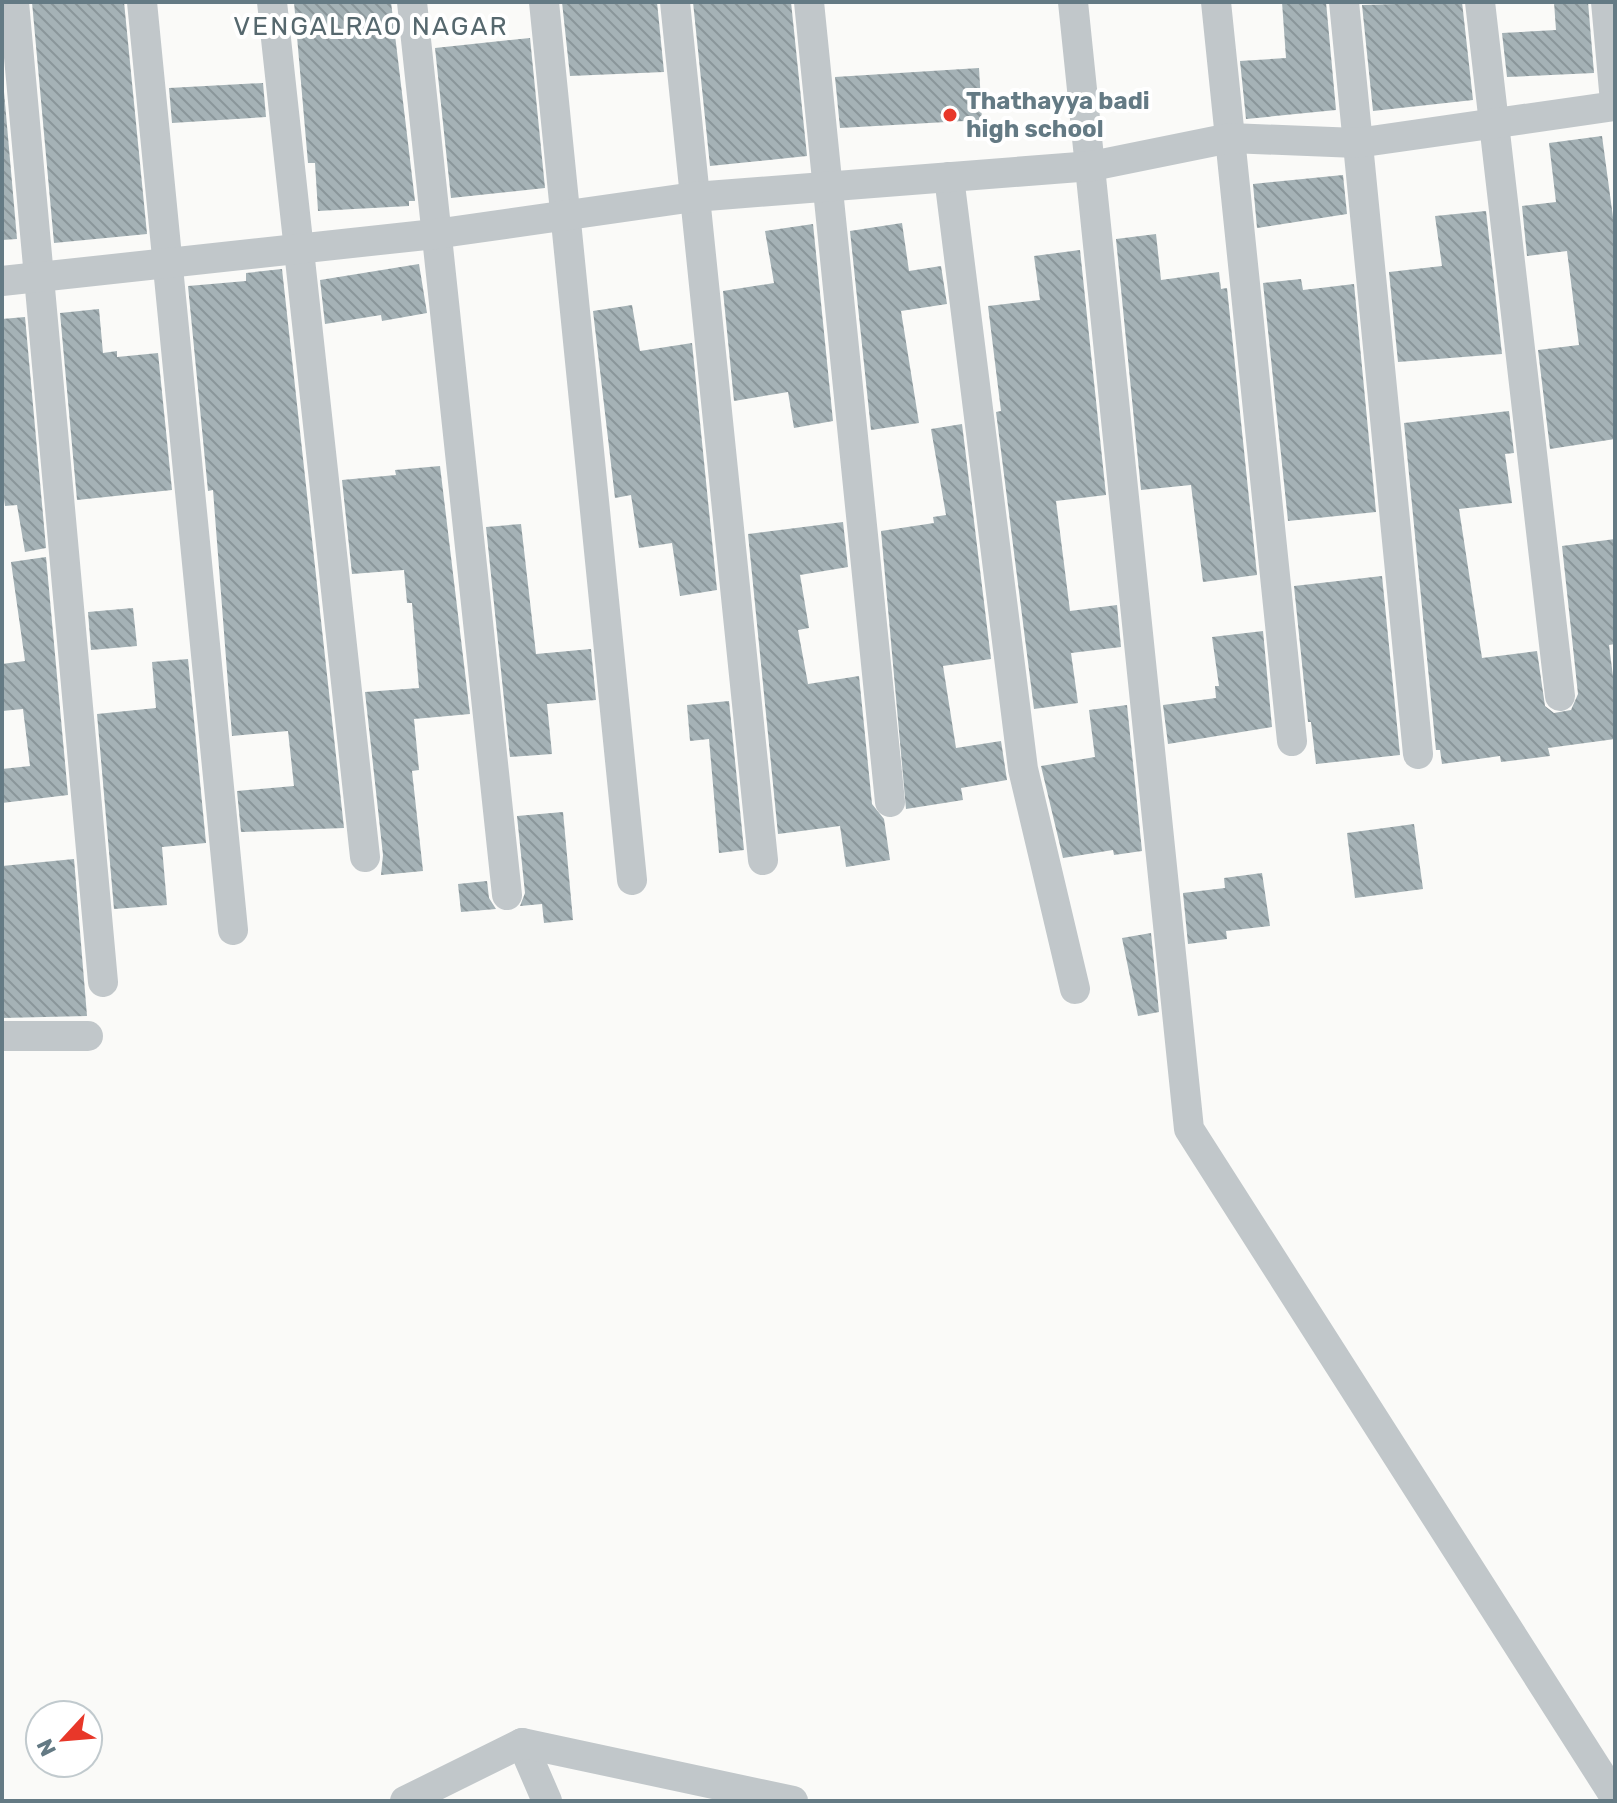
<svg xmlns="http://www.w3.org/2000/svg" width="1617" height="1803" viewBox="0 0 1617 1803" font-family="Rubik,sans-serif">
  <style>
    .building { fill: url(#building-back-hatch) }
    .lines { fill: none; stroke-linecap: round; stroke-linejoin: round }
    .minor { stroke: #c1c7ca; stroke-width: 30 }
    .poi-dot { fill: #e83729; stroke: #fff; stroke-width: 3 }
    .labels { text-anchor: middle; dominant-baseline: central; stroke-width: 8; stroke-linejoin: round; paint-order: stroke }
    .poi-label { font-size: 24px; font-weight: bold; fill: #647a84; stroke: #fff; text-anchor: start }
    .neighbourhood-label { font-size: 26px; letter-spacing: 2px; fill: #56686e; stroke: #fff }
  </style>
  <defs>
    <pattern id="building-back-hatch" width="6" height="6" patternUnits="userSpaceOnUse" patternTransform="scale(2)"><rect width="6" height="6" fill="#a5b2b6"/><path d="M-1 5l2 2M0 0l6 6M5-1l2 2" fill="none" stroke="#8a969a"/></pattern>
  </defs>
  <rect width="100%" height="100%" fill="#fafaf8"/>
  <g class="building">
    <path d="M32 2H124L147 234 54 243Z"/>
    <path d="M294 2H391L415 201H409V206L318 211 315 163H308Z"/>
    <path d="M562 2H657L664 72 570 76Z"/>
    <path d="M693 2H791L807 156 710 166Z"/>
    <path d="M1282 2H1326L1336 110 1246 119 1240 61 1286 58Z"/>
    <path d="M1462 2 1473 100 1373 111 1362 5Z"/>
    <path d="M1554 2H1588L1594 73 1507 77 1502 33 1556 30Z"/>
    <path d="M530 38 545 188 451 198 435 48Z"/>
    <path d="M979 68 982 120 840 128 835 77Z"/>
    <path d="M2 69 17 239 2 240Z"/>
    <path d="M263 83 266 117 172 123 169 88Z"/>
    <path d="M1602 136 1615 232V439L1550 449 1538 350 1579 345 1567 251 1527 256 1522 206 1556 202 1549 143Z"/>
    <path d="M1343 175 1347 214 1257 228 1253 184Z"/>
    <path d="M1486 211 1502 354 1398 362 1389 272 1442 266 1435 216Z"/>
    <path d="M902 223 909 271 941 266 947 304 901 311 919 423 871 430 850 231Z"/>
    <path d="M813 224 833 421 794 428 788 392 734 401 723 291 774 283 765 231Z"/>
    <path d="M1156 234 1161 280 1219 272 1221 289 1227 288 1257 575 1203 582 1191 485 1141 490 1116 239Z"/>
    <path d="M1080 250 1106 495 1056 501 1070 611 1117 605 1121 647 1071 653 1078 703 1034 709 996 412 1001 411 988 306 1040 300 1034 256Z"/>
    <path d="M419 264 427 313 382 321 381 315 325 324 320 280Z"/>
    <path d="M282 269 344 828 241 832 237 791 294 786 288 731 232 736 213 490 208 491 188 286 246 281V273Z"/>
    <path d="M1301 279 1303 290 1354 284 1376 512 1288 521 1263 283Z"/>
    <path d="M632 305 640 351 692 343 717 590 680 596 672 543 639 548 631 495 615 498 593 311Z"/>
    <path d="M99 309 103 353 117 351V357L158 353 172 490 77 500 60 313Z"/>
    <path d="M25 317 46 548 25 552 17 505 5 506 2 485V319Z"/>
    <path d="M1509 411 1514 453 1505 454 1512 503 1459 509 1482 658 1537 651 1545 706 1554 713 1571 710 1578 694 1562 546 1615 539V644L1609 645 1615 692V739L1548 748 1550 756 1501 762 1500 756 1442 764 1440 750H1436L1404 423Z"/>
    <path d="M962 424 991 659 943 666 956 748 1001 741 1007 780 961 788 963 800 906 809 881 531 934 523 933 517 946 515 931 429Z"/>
    <path d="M440 466 470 714 414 719 419 770 412 771 423 871 381 875 383 855 365 692 419 688 412 603H407L404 570 352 574 342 480 396 475 395 470Z"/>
    <path d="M843 522 848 567 800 575 809 628 798 630 808 684 859 676 872 804 884 819 890 860 846 867 840 826 778 834 748 534Z"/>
    <path d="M521 524 536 654 591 649 596 700 547 704 552 754 510 757 486 527Z"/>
    <path d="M46 557 68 795 2 803V769L30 766 23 709 2 711V664L25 661 11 562Z"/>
    <path d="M1382 576 1400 755 1316 764 1311 722H1308L1294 586Z"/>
    <path d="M133 608 137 646 91 650 88 612Z"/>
    <path d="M1263 631 1272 727 1168 744 1163 705 1216 698 1215 686H1219L1212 637Z"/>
    <path d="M188 659 206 843 162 847 167 905 114 909 97 714 156 708 152 662Z"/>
    <path d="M729 701 744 850 719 853 709 739 690 741 687 705Z"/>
    <path d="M1127 705 1142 851 1114 855 1113 850 1063 858 1041 766 1095 757 1089 710Z"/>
    <path d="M563 812 573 920 544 923 542 904 520 906 525 893 517 816Z"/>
    <path d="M1414 824 1423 889 1355 898 1347 833Z"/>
    <path d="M74 859 87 1016 2 1018V866Z"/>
    <path d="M1262 873 1270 926 1226 931 1227 939 1188 944 1183 893 1225 888 1224 878Z"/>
    <path d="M487 881 489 898 496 909 461 912 458 884Z"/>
    <path d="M1151 933 1159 1012 1138 1016 1122 938Z"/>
  </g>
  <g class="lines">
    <g class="minor">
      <path d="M14 2 103 982"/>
      <path d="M142 2 233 930"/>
      <path d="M272 2 365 857"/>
      <path d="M412 2 507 895"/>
      <path d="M544 2 632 880"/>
      <path d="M675 2 763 860"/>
      <path d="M809 2 890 802"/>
      <path d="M1073 2 1189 1129 1615 1797"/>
      <path d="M1216 2 1292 741"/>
      <path d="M1344 2 1418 754"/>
      <path d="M1480 2 1560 696"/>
      <path d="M1606 2 1615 102"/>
      <path d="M949 177 1023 769 1075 989"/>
      <path d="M2 281 435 234 694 197 1092 166 1230 138 1357 143 1615 106"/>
      <path d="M2 1036H88"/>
      <path d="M522 1743 547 1801"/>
      <path d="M405 1801 522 1743 793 1801"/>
    </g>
  </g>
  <circle class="poi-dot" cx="950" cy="115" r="8"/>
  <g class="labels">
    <g class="poi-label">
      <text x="966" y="101">Thathayya badi<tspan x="966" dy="28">high school</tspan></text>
    </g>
    <g class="neighbourhood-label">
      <text x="371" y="26">VENGALRAO NAGAR</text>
    </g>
  </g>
  <rect width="1617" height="1803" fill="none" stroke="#647a84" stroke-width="8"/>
  <g transform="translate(64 1739) rotate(244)"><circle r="38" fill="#ffffff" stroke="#c1cace" stroke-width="2"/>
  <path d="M0-6L14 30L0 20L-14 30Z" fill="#e83729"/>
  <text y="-12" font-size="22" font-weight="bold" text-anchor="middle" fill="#647a84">N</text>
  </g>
</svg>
